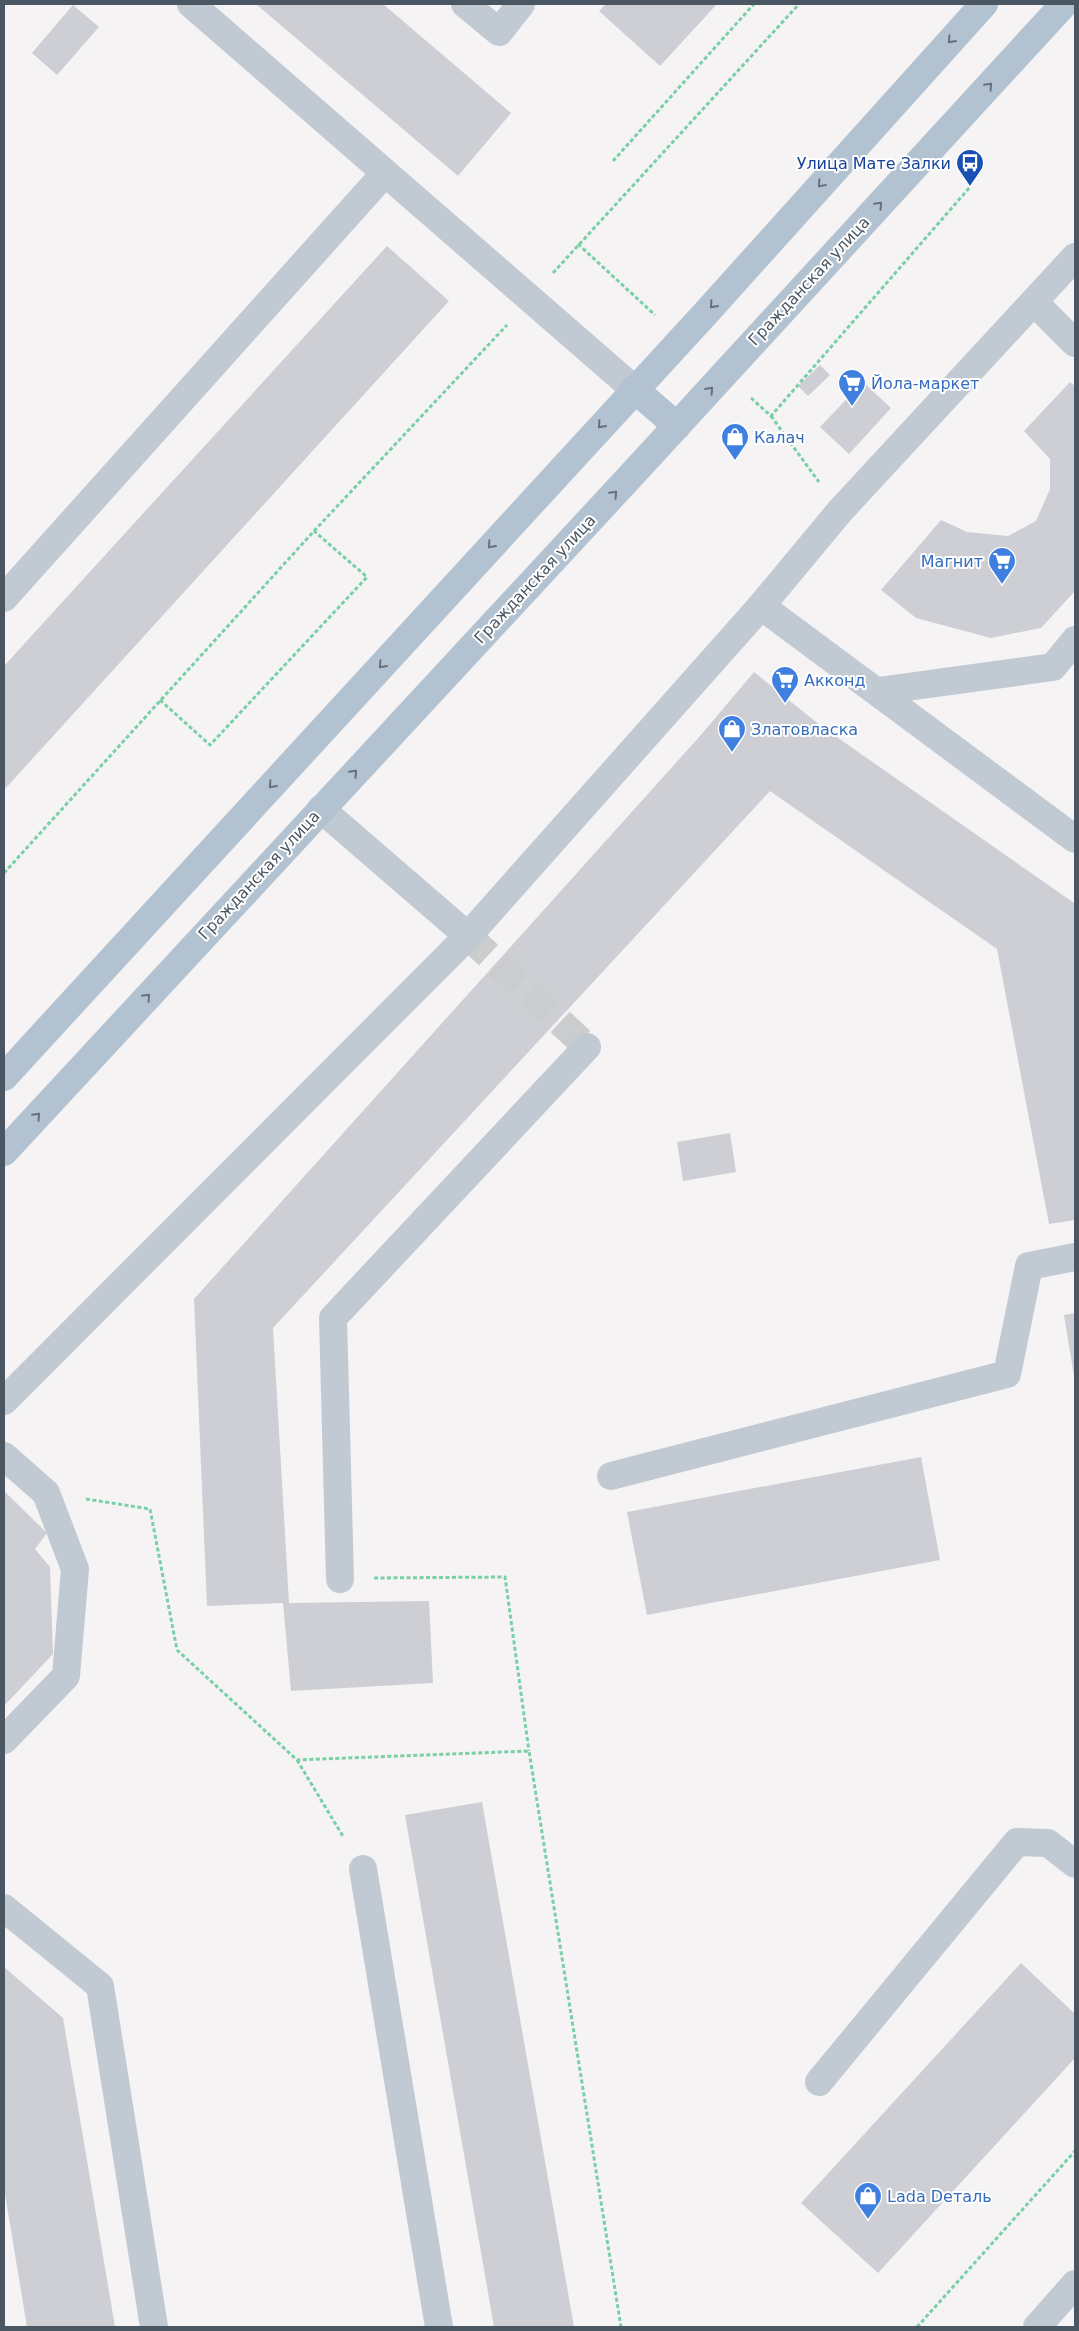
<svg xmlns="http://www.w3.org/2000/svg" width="1079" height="2331" viewBox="0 0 1079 2331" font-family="'DejaVu Sans',sans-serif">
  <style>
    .building { fill: #cdcfd5 }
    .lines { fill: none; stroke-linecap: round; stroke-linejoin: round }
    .minor-tunnel { stroke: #caccce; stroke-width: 28; stroke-dasharray: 28 14; stroke-linecap: butt }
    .path { stroke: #7ad0a6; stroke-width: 3; stroke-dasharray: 4 2.5; stroke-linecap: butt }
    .minor { stroke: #c1cad2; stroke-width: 28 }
    .major { stroke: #b3c2d1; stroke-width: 28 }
    .oneway { stroke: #64717d }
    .labels { text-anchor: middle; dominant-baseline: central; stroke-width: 4; stroke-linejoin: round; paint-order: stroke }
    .transit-label { font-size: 16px; fill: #164399; stroke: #fff; text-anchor: end }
    .street-label { font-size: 16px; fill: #4a5661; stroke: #fff }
    .shop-label { font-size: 16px; fill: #366cbe; stroke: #fff; text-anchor: start }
  </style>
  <rect width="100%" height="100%" fill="#f5f3f3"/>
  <g class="building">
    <path d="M256 4H383L511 113 458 176Z"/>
    <path d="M606 4H717L660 66 599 11Z"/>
    <path d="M73 5 99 27 57 75 32 53Z"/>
    <path d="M387 246 449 301 4 790V666Z"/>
    <path d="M820 365 830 375 808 396 798 386Z"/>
    <path d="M863 382 891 408 849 454 820 427Z"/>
    <path d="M1070 382 1075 386V591L1041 628 991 638 916 618 881 590 941 520 967 532 1008 536 1036 521 1050 489V459L1024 431Z"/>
    <path d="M754 672 821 726 1074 903 1075 1220 1049 1224 997 949 770 791 273 1328 289 1603 429 1601 433 1683 291 1691 283 1603 207 1606 194 1299 700 736Z"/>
    <path d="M730 1133 736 1172 683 1181 677 1142Z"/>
    <path d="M1075 1313V1376H1074L1064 1315Z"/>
    <path d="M921 1457 940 1560 647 1615 627 1512Z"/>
    <path d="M4 1491 47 1533 35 1549 50 1567 53 1654 4 1706Z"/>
    <path d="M482 1802 574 2327H494L405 1815Z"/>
    <path d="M1021 1963 1075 2014V2058L878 2273 801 2203Z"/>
    <path d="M4 1967 63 2018 115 2327H27L4 2188Z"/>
  </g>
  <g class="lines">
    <path class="minor-tunnel" d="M468 936 587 1047"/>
    <g class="path">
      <path d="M613 161 754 4"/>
      <path d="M578 244 655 315"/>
      <path d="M553 273 799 4"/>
      <path d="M751 398 771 416 970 187"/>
      <path d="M771 416 819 482"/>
      <path d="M160 700 210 745 367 577 314 531"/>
      <path d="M4 873 314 531 507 325"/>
      <path d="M86 1499 150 1509 177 1650 297 1760 529 1751 621 2327"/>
      <path d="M374 1578 505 1577 529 1751"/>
      <path d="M297 1760 344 1838"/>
      <path d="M917 2327 1075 2151"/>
    </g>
    <g class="minor">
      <path d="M191 4 634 389"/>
      <path d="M465 4 499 32 521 4"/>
      <path d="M1034 302 1075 343"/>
      <path d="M4 598 385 173"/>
      <path d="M761 606 1075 839"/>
      <path d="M878 691 1053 667 1075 640"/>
      <path d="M321 809 468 936"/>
      <path d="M4 1401 468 936 761 606 840 511 1075 257"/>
      <path d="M4 1456 46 1493 75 1569 66 1676 4 1740"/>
      <path d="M611 1476 1007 1374 1029 1266 1075 1257"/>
      <path d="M340 1579 333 1318 587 1047"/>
      <path d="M363 1869 439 2327"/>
      <path d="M4 1908 100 1986 154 2327"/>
      <path d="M819 2082 1017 1842 1048 1843 1075 1864"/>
      <path d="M1037 2327 1075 2284"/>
    </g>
    <g class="major">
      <path d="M634 389 677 426"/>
      <path d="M4 1077 705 314 984 4"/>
      <path d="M4 1152 639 467 1064 4"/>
    </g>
  </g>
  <defs><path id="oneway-chevron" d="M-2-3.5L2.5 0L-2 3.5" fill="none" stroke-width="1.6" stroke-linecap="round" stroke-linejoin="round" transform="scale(1.25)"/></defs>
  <g class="oneway">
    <use href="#oneway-chevron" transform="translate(951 40) rotate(132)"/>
    <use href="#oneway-chevron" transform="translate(989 86) rotate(-47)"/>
    <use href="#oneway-chevron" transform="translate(821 184) rotate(132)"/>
    <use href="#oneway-chevron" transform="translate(879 205) rotate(-47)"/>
    <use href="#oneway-chevron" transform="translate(713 305) rotate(132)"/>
    <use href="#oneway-chevron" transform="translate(710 390) rotate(-48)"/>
    <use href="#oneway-chevron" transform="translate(601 425) rotate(132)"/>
    <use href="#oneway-chevron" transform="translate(614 494) rotate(-47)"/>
    <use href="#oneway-chevron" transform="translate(491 545) rotate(132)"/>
    <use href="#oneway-chevron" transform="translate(382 665) rotate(132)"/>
    <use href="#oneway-chevron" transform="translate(354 773) rotate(-47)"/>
    <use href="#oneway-chevron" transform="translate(272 785) rotate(132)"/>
    <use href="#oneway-chevron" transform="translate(147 997) rotate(-47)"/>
    <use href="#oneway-chevron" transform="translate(37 1116) rotate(-47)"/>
  </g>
  <defs>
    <symbol id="bus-pin" viewBox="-11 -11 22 30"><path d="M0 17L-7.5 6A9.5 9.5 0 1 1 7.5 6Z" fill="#1a4fb4" stroke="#fff"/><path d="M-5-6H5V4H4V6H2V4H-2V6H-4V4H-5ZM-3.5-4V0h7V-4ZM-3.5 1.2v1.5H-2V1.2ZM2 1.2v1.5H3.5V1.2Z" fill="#fff"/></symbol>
    <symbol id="supermarket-pin" viewBox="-11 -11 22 30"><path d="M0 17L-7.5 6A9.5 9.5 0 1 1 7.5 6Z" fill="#3f7fe0" stroke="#fff"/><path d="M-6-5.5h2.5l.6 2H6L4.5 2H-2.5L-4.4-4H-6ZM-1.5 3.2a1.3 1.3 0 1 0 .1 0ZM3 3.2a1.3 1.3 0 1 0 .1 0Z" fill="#fff"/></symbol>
    <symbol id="shop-pin" viewBox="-11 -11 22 30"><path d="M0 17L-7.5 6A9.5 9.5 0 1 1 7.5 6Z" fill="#3f7fe0" stroke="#fff"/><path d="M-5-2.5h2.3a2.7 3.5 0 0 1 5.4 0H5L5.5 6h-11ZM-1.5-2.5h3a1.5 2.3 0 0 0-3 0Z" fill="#fff"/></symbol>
  </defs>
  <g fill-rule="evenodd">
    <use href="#bus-pin" x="954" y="147" width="32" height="43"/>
    <use href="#supermarket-pin" x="836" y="367" width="32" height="43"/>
    <use href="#shop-pin" x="719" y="421" width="32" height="43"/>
    <use href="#supermarket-pin" x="986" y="545" width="32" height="43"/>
    <use href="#supermarket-pin" x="769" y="664" width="32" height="43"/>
    <use href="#shop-pin" x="716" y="713" width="32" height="43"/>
    <use href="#shop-pin" x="852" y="2180" width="32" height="43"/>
  </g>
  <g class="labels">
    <g class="transit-label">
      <text x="951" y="163">Улица Мате Залки</text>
    </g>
    <g class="street-label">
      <text transform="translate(809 281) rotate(-47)">Гражданская улица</text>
      <text transform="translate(535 579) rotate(-47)">Гражданская улица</text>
      <text transform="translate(259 875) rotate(-47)">Гражданская улица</text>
    </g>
    <g class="shop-label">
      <text x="871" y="383">Йола-маркет</text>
      <text x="754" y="437">Калач</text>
      <text x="983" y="561" text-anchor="end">Магнит</text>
      <text x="804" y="680">Акконд</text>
      <text x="751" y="729">Златовласка</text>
      <text x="887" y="2196">Lada Dеталь</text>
    </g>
  </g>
  <rect width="1079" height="2331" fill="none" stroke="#4a5661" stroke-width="10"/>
</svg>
